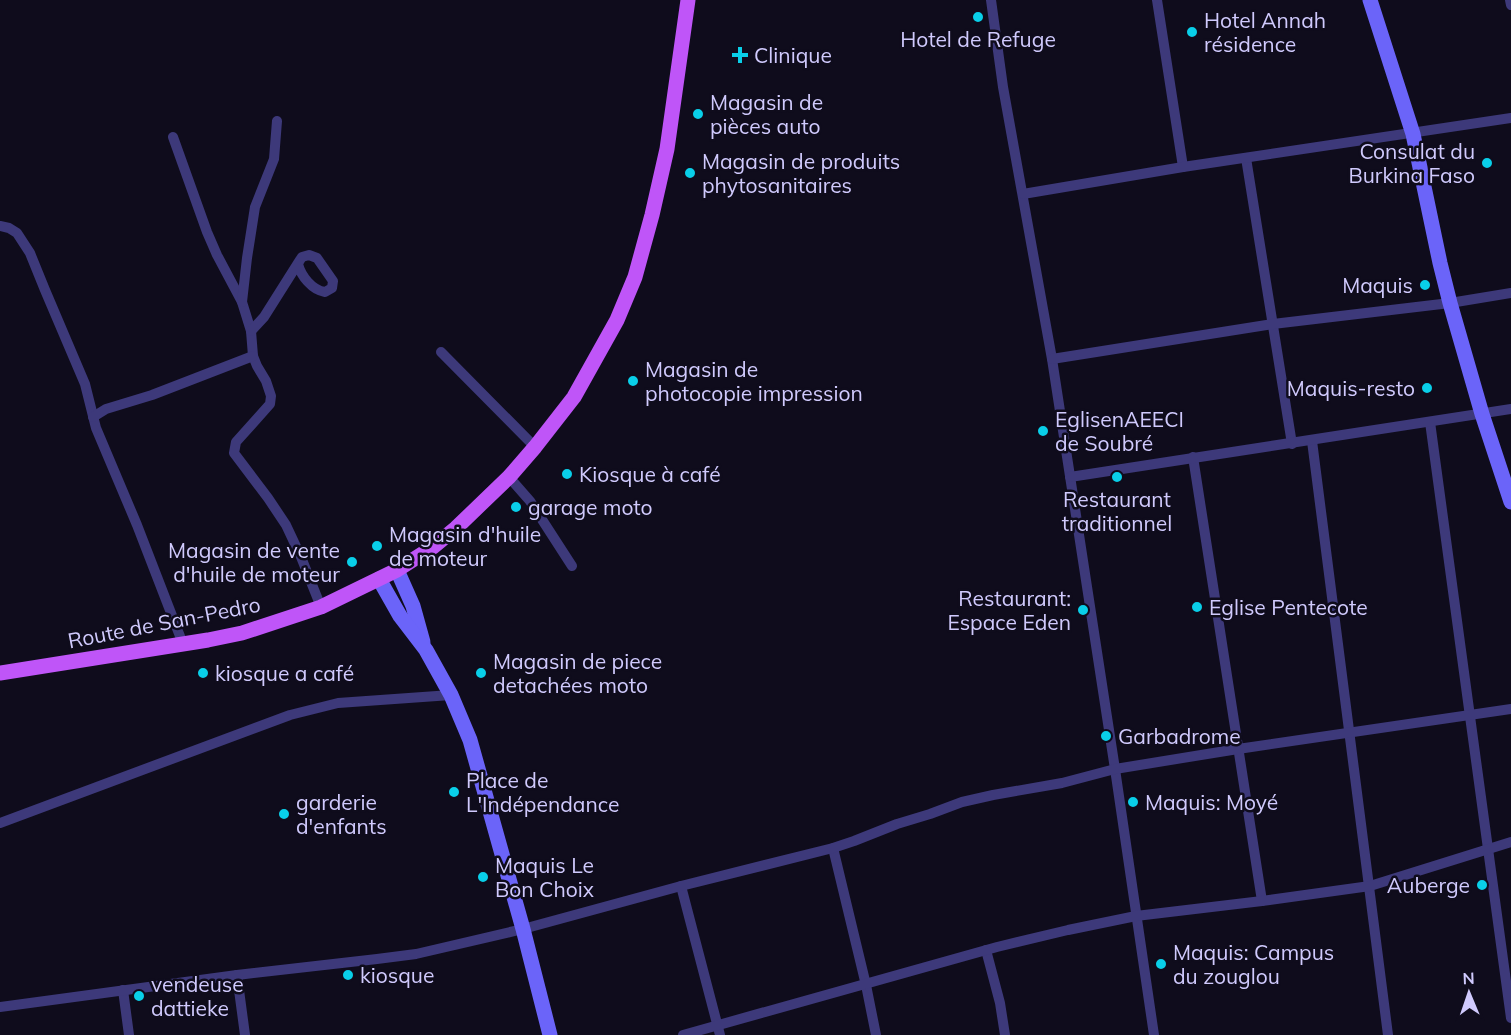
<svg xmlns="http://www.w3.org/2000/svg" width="1511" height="1035" viewBox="0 0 1511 1035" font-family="Mulish,sans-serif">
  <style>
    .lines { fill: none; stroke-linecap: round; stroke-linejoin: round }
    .street { stroke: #3d397a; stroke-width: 10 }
    .secondary { stroke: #6b64f9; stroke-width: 15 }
    .primary { stroke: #bf55f8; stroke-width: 15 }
    .poi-dot { fill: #09cfe9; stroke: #0f0c1c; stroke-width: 2 }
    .labels { text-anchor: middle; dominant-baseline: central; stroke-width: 5; stroke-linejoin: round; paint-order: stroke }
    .poi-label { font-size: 21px; fill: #d0cafd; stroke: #0f0c1c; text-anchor: start }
    .street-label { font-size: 21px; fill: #d0cafd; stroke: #0f0c1c }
  </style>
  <rect width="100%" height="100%" fill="#0f0c1c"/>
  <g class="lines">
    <g class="street">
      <path d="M991 0 1003 87 1052 359 1115 769 1154 1035"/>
      <path d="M1157 0 1183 167"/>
      <path d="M1510 0 1511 5"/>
      <path d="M173 137 207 232 217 255 242 302 251 331 253 356 257 366 266 381 271 396 270 404 236 442 234 453 268 498 286 525 301 557 321 607"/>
      <path d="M1246 158 1292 444"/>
      <path d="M1023 194 1183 167 1511 118"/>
      <path d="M0 226 9 228 17 233 30 253 45 290 85 384 96 428 137 525 183 644"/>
      <path d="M242 302 247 258 255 207 274 159 277 121"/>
      <path d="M251 331 264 317 300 260 302 257 309 255 317 258 333 281 332 288 325 292C312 290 301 276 298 264"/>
      <path d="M441 352 535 447"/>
      <path d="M1052 359 1273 324 1450 303 1511 293"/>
      <path d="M93 417 106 409 152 395 253 356"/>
      <path d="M1430 422 1511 1018"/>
      <path d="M1312 441 1388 1035"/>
      <path d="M1193 457 1262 901"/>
      <path d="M509 477 530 501 572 566"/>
      <path d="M1070 477 1511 409"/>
      <path d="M0 823 290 715 338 703 451 695"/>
      <path d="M833 848 866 985 876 1035"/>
      <path d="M681 886 720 1035"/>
      <path d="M986 950 1000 1003 1005 1035"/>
      <path d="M237 975 245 1035"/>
      <path d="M123 990 129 1035"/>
      <path d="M0 1007 237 975 377 959 416 954 523 929 681 886 833 848 854 841 897 824 930 814 962 802 993 795 1062 783 1115 769 1238 749 1511 709"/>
      <path d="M683 1035 997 947 1068 930 1136 916 1262 901 1370 886 1511 842"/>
    </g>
    <g class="secondary">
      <path d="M1370 0 1413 134 1440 263 1450 303 1482 414 1511 502"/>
      <path d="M397 570 413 606 423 642"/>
      <path d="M379 579 400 616 426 650 451 695 470 740 523 929 550 1035"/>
    </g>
    <path class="primary" d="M0 673 208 640 242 633 321 607 397 570 433 547 456 528 509 477 535 447 574 397 617 320 635 277 652 215 667 149 688 0"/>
  </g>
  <g class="poi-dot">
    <circle cx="978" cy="17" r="6"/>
    <circle cx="1192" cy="32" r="6"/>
    <path d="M737 46h6v6h6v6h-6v6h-6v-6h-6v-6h6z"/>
    <circle cx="698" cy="114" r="6"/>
    <circle cx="1487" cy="163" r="6"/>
    <circle cx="690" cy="173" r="6"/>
    <circle cx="1425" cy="285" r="6"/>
    <circle cx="633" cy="381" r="6"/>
    <circle cx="1427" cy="388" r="6"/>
    <circle cx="1043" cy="431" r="6"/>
    <circle cx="567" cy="474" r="6"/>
    <circle cx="1117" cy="477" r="6"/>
    <circle cx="516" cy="507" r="6"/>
    <circle cx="377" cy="546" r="6"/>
    <circle cx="352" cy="562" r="6"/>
    <circle cx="1197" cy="607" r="6"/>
    <circle cx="1083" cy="610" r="6"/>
    <circle cx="203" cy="673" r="6"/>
    <circle cx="481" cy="673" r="6"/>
    <circle cx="1106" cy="736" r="6"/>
    <circle cx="454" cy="792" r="6"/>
    <circle cx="1133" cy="802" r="6"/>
    <circle cx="284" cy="814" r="6"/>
    <circle cx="483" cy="877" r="6"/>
    <circle cx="1482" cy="885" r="6"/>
    <circle cx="1161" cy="964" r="6"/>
    <circle cx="348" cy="975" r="6"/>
    <circle cx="139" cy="996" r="6"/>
  </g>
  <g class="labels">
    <g class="poi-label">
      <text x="1204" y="20">Hotel Annah<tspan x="1204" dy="24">résidence</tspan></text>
      <text x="978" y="39" text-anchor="middle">Hotel de Refuge</text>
      <text x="754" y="55">Clinique</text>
      <text x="710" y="102">Magasin de<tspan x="710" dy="24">pièces auto</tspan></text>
      <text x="1475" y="151" text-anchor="end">Consulat du<tspan x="1475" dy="24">Burkina Faso</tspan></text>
      <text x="702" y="161">Magasin de produits<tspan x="702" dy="24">phytosanitaires</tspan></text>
      <text x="1413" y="285" text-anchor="end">Maquis</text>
      <text x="645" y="369">Magasin de<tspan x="645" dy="24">photocopie impression</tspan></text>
      <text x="1415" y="388" text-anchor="end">Maquis-resto</text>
      <text x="1055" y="419">EglisenAEECI<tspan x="1055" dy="24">de Soubré</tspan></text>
      <text x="579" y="474">Kiosque à café</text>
      <text x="1117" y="499" text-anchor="middle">Restaurant<tspan x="1117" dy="24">traditionnel</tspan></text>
      <text x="528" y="507">garage moto</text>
      <text x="389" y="534">Magasin d'huile<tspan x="389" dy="24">de moteur</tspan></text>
      <text x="340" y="550" text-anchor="end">Magasin de vente<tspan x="340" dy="24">d'huile de moteur</tspan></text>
      <text x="1071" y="598" text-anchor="end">Restaurant:<tspan x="1071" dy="24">Espace Eden</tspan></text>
      <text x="1209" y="607">Eglise Pentecote</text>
      <text x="493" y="661">Magasin de piece<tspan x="493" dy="24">detachées moto</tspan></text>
      <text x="215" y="673">kiosque a café</text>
      <text x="1118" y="736">Garbadrome</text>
      <text x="466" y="780">Place de<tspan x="466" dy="24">L'Indépendance</tspan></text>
      <text x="296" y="802">garderie<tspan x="296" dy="24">d'enfants</tspan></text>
      <text x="1145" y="802">Maquis: Moyé</text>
      <text x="495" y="865">Maquis Le<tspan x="495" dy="24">Bon Choix</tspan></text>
      <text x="1470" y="885" text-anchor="end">Auberge</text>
      <text x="1173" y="952">Maquis: Campus<tspan x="1173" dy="24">du zouglou</tspan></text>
      <text x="360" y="975">kiosque</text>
      <text x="151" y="984">vendeuse<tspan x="151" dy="24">dattieke</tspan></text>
    </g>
    <g class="street-label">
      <text transform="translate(164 622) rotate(-11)">Route de San-Pedro</text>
    </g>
  </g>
  <g transform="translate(1469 993) rotate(358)" stroke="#0f0c1c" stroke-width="4.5" paint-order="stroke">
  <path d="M0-4.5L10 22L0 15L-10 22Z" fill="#d0cafd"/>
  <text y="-9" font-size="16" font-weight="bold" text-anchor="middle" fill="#d0cafd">N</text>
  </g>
</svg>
